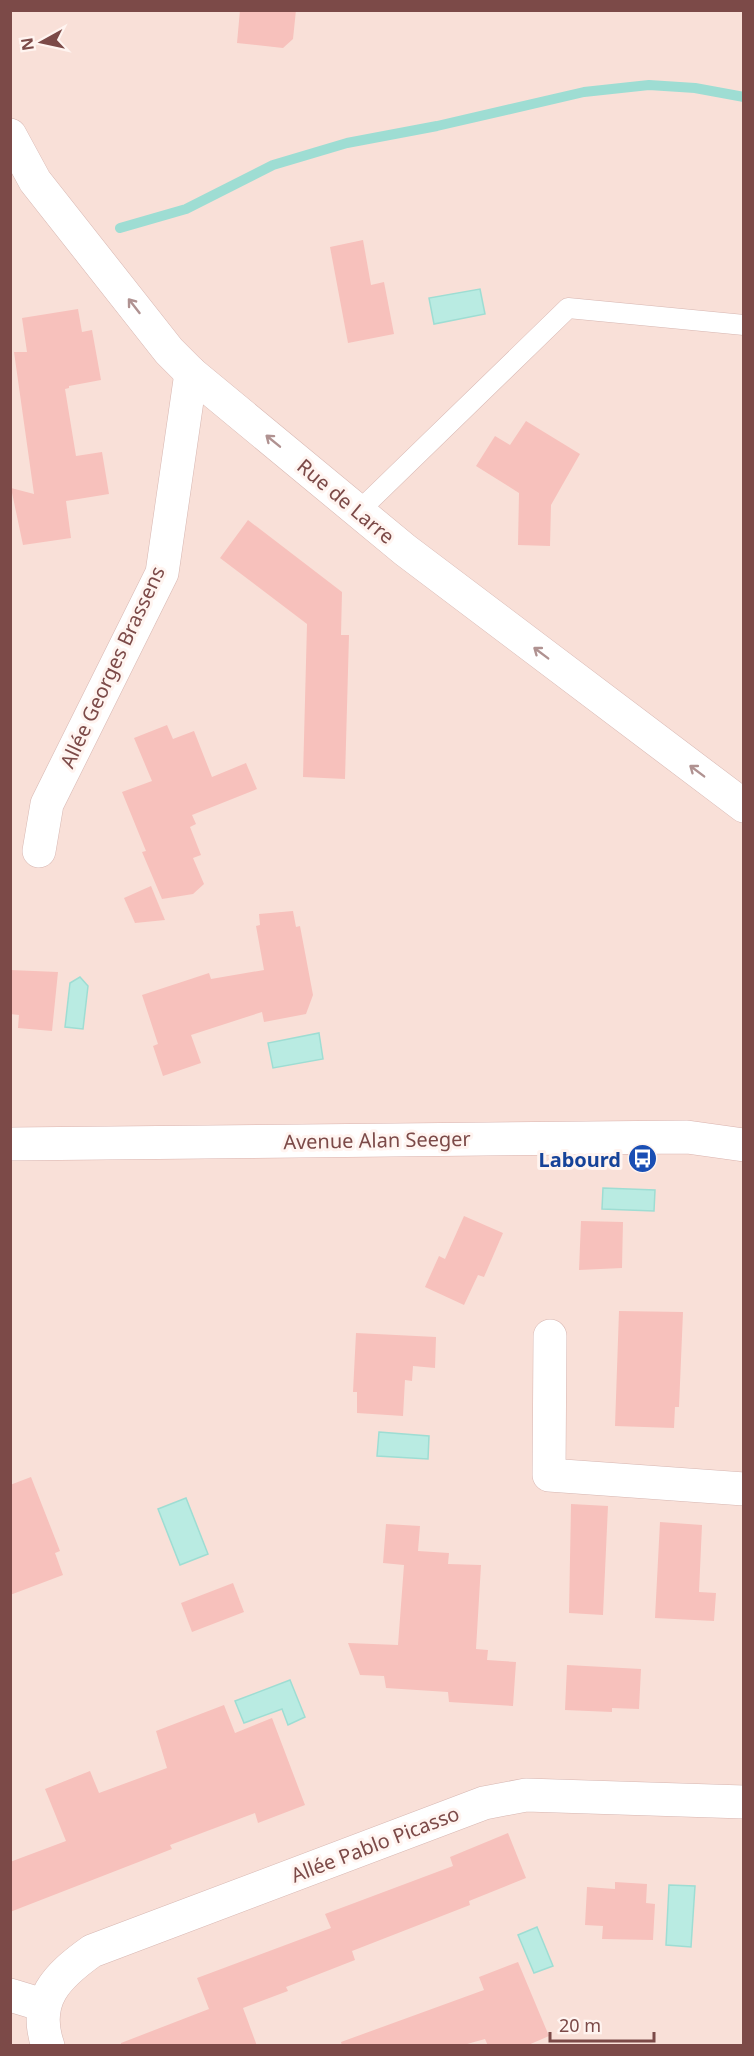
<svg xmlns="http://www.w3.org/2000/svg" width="754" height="2056" viewBox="0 0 754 2056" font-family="'Noto Sans',sans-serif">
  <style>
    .residential { fill: #f9e0d8 }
    .water { fill: #b9ebe2; stroke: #9eddd3; stroke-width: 1.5 }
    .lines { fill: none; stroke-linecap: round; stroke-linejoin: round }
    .stream { stroke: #9eddd3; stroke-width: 10 }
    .building { fill: #f7c1bc }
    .service-casing { stroke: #d7b6b1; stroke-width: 21 }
    .minor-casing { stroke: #d7b6b1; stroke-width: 34 }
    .secondary-casing { stroke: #dab3ae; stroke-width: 34 }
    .service { stroke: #fff; stroke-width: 20 }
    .minor { stroke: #fff; stroke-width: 33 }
    .secondary { stroke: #fff; stroke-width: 33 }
    .oneway { stroke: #b09291 }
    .labels { text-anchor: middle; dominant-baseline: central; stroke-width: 6; stroke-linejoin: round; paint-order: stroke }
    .street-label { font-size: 20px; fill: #7c4a48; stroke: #fff4f0 }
    .transit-label { font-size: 20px; font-weight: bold; fill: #164399; stroke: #fff4f0; text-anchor: end }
  </style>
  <rect width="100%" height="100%" fill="#feeee8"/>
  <rect class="residential" x="11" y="11" width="732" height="2034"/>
  <g class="water">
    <path d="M480 289 485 314 434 324 429 298Z"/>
    <path d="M80 977 88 986 83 1029 65 1027 70 983Z"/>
    <path d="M319 1033 323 1059 273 1068 268 1043Z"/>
    <path d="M603 1188 655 1190 654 1211 602 1209Z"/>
    <path d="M379 1432 429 1436 428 1459 377 1456Z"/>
    <path d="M186 1498 208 1554 180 1565 158 1509Z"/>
    <path d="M290 1680 305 1717 288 1725 282 1709 244 1723 235 1701Z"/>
    <path d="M669 1885 695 1886 691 1947 666 1945Z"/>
    <path d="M537 1927 553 1966 534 1973 518 1935Z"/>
  </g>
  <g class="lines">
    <path class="stream" d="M120 228 186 209 273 165 347 143 437 126 584 92 649 85 695 88 744 97"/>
  </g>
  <g class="building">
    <path d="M240 10H296L293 39 283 48 237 43Z"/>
    <path d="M363 240 371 285 384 282 394 334 348 343 330 247Z"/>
    <path d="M78 309 82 332 92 330 101 380 69 386V388L65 389 76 456 102 452 109 494 66 501 71 538 23 545 11 488 34 494 14 352H27L22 318Z"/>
    <path d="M526 421 580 454 551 505 550 546 518 545 519 493 476 466 495 436 510 445Z"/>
    <path d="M248 520 342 592 341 635H349L345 779 303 777 307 624 220 558Z"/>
    <path d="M167 725 173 739 194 731 212 777 246 763 257 789 192 815 196 824 190 827 201 855 193 858 204 884 193 894 162 899 142 852 146 851 122 792 152 781 134 738Z"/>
    <path d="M151 886 165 920 135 923 124 898Z"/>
    <path d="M293 911 296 927 300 926 313 995 306 1014 264 1022 262 1012 191 1035 201 1063 163 1076 153 1046 158 1044 142 995 209 973 211 979 264 970 256 926 260 925 259 914Z"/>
    <path d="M10 970 58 972 52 1031 18 1028 19 1015 10 1014Z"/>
    <path d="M464 1216 503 1233 484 1277 478 1275 464 1305 425 1287 439 1256 445 1259Z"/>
    <path d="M581 1221 623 1222 622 1268 579 1270Z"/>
    <path d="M619 1311 683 1312 679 1407H675L674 1428 615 1426Z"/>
    <path d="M356 1333 436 1337 435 1368 413 1366 412 1381 405 1380 403 1416 357 1413V1392H353Z"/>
    <path d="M31 1477 60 1551 55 1553 63 1575 10 1595V1485Z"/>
    <path d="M571 1504 608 1506 603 1615 569 1613Z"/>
    <path d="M660 1522 702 1525 699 1592 716 1593 714 1621 655 1618Z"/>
    <path d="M386 1524 420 1526 418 1551 449 1553 448 1564 481 1565 476 1649 488 1650 487 1660 516 1662 513 1706 449 1702 448 1692 386 1688 384 1676 360 1675 348 1643 398 1645 404 1565 383 1563Z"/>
    <path d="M233 1583 244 1612 192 1632 181 1603Z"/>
    <path d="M567 1665 641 1669 639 1709 612 1708V1712L565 1710Z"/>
    <path d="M224 1705 235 1733 272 1718 305 1805 258 1823 255 1813 170 1845 172 1849 10 1912V1862L66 1841 45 1789 90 1771 99 1793 167 1768 156 1731Z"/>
    <path d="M508 1833 526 1878 469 1901 470 1905 352 1951 355 1960 286 1987 288 1991 243 2008 257 2046H121V2043L209 2009 197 1978 331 1928 325 1914 453 1866 450 1857Z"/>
    <path d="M615 1882 647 1884 646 1903 655 1904 653 1940 602 1939 603 1926 585 1925 587 1887 615 1889Z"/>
    <path d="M518 1962 549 2036 526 2046H488L485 2039 460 2046H342L341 2042 484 1990 479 1977Z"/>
  </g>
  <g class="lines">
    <defs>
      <path id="service" d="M359 511 568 308 744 325"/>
      <g id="minor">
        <path d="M10 135 35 181 169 351 191 373 405 550 744 806"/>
        <path d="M39 851 47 804 162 573 191 373"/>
        <path d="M550 1336 549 1475 744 1489"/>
        <path d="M10 1995 43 2005"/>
        <path d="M48 2046C32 2000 57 1976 92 1951L484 1803 526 1795 744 1802"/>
      </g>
      <path id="secondary" d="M10 1144 687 1137 744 1145"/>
    </defs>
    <use href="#service" class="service-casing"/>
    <use href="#minor" class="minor-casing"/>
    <use href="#secondary" class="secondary-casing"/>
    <use href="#service" class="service"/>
    <use href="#minor" class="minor"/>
    <use href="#secondary" class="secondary"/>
  </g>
  <defs><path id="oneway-shaft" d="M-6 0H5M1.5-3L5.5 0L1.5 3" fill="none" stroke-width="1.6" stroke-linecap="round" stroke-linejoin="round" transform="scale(1.5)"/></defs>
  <g class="oneway">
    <use href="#oneway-shaft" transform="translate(134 306) rotate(-128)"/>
    <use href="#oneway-shaft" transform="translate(273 441) rotate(-141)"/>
    <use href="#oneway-shaft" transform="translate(541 653) rotate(-143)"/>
    <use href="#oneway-shaft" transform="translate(697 771) rotate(-143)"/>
  </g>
  <defs>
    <symbol id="bus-disc" viewBox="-11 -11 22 22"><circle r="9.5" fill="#1a4fb4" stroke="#fff4f0"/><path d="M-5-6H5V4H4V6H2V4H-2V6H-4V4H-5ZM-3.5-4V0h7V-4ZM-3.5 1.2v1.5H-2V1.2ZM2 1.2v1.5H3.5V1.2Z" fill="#fff"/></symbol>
  </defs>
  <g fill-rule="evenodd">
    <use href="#bus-disc" x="626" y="1142" width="33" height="33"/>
  </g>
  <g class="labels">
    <g class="street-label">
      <text transform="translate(346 501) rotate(40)">Rue de Larre</text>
      <text transform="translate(112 667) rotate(-65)">Allée Georges Brassens</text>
      <text transform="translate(377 1140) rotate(-1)">Avenue Alan Seeger</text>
      <text transform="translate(375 1844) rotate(-21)">Allée Pablo Picasso</text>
    </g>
    <g class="transit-label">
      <text x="621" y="1159">Labourd</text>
    </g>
  </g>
  <rect width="754" height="2056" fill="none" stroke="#7c4a48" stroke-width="24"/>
  <g transform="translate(42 42) rotate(262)" stroke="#fff4f0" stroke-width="4.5" paint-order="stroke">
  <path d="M0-4.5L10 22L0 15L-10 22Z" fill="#7c4a48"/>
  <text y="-9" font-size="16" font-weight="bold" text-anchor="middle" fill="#7c4a48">N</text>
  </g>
  <path d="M550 2032v9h104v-9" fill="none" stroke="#7c4a48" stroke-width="3"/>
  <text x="559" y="2032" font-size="18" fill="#7c4a48" stroke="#fff4f0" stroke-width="4.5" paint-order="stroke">20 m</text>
</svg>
